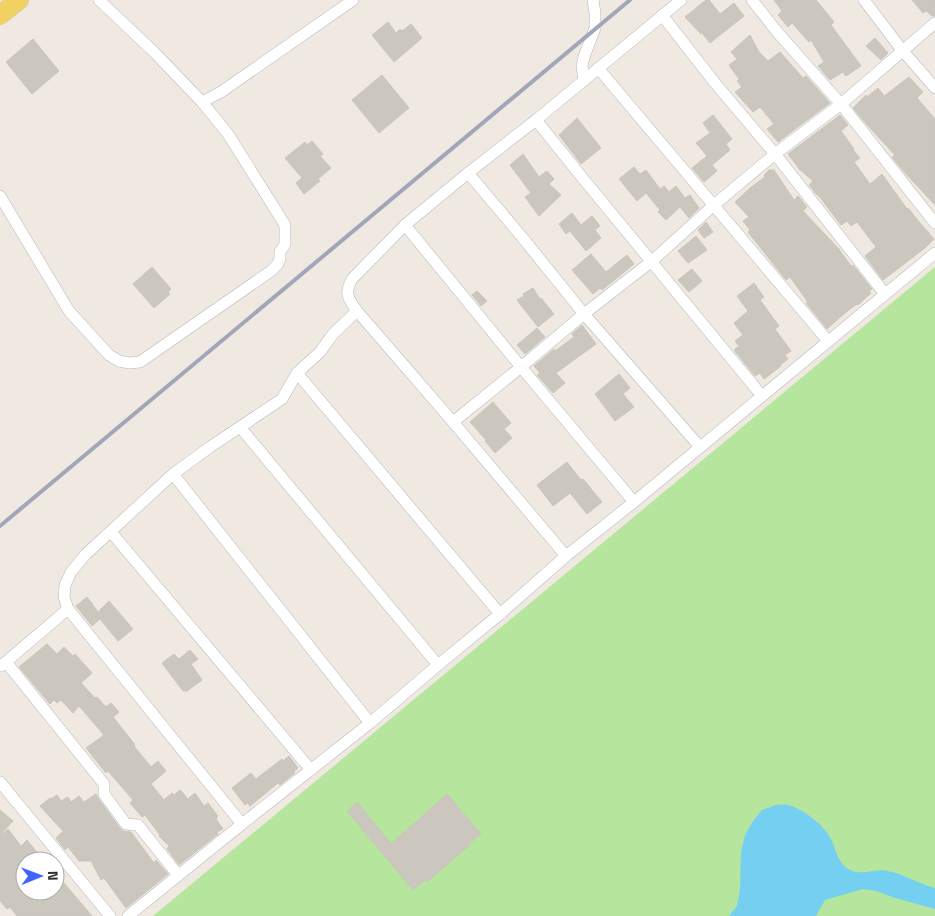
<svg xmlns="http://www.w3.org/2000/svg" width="935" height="916" viewBox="0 0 935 916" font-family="'Titillium Web',sans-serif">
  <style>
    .green { fill: #b6e59e }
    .water { fill: #75cff0 }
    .building { fill: #cbc7bf; stroke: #cbc5ba }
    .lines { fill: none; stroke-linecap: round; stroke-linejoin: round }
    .minor-casing { stroke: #b4b7c1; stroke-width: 12 }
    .primary-casing { stroke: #c9c9c9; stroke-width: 20 }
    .minor { stroke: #fff; stroke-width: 11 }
    .primary { stroke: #f2d163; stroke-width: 19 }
    .rail { stroke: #a3a6b8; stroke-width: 4 }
  </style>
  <rect width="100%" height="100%" fill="#efe9e1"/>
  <path class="green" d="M935 267V916H153Z"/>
  <path class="water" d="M776 805C780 805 784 804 788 805 804 809 825 826 832 841 836 851 839 865 850 870 862 876 876 868 888 871 904 874 919 884 935 888V909L895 898 876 891 863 889 825 900 816 916H729L737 906 740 889 741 852 745 835 753 821 762 810Z"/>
  <g class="building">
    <path d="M706 0H709L720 14 734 3 744 16 710 43 702 33 701 34 685 17Z"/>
    <path d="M774 0H816L834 22 831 25 861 66 846 76 843 72 830 80 818 66 824 62 811 40 809 42 792 23 788 27 778 15 782 11Z"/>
    <path d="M912 0H935V16H932L926 11 923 13Z"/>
    <path d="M388 22 396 33 400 29 402 31 411 24 422 38 394 62 372 35Z"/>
    <path d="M750 35 759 52 768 61 780 52 803 78 806 76 830 103 778 142 767 129 774 124 760 107 753 112 735 92 742 87 737 81 739 79 729 65 737 59 731 52Z"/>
    <path d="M875 38 888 53 881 60 866 46Z"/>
    <path d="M33 39 59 71 32 94 6 62Z"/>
    <path d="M382 75 409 108 379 133 352 100Z"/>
    <path d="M909 77 923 92 917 98 935 119V205L906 174 892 157 895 155 868 126 853 108 866 95 867 97 878 88 884 96Z"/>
    <path d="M713 115 732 139 726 144 730 150 712 165 717 171 704 182 692 168 707 156 696 143 710 133 703 123Z"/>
    <path d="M840 115 848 125 841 131 854 149 853 150 860 158 854 162 870 184 882 174 907 209 908 208 920 223 934 239 925 248 883 280 865 256 876 247 857 222 851 226 847 221 841 225 819 196H818L809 185 813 181 798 168V167L788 154Z"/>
    <path d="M577 118 601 148 581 164 559 135Z"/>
    <path d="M312 141 323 154 320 156 331 168 318 179 320 181 304 194 296 183 302 178 285 158 305 142 307 145Z"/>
    <path d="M523 154 539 177 547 171 554 179 549 184 561 195 539 216 525 197 531 193 510 165Z"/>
    <path d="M634 167 640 174 646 170 660 189 664 186 669 192 676 186 685 198 690 195 699 208 689 218 680 207 666 220 658 212 660 210 646 193 637 201 619 179Z"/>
    <path d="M769 170H774L794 200 798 196 807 207 803 211 838 248 851 266 853 265 872 289 869 291 871 293 858 305 857 304 845 313 827 329 806 303 808 302 790 277 786 280 748 232 750 230 743 221 749 217 735 202 750 188 765 177 764 175Z"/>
    <path d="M572 213 581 225 592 216 600 226 595 230 601 238 586 251 570 231 566 234 559 224Z"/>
    <path d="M706 222 713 232 704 238 698 230Z"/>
    <path d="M696 236 707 250 688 263 678 251Z"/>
    <path d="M591 254 606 272 627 255 634 264 602 290 600 288 593 294 572 270Z"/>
    <path d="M152 267 171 289 168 292 170 294 154 308 133 284Z"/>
    <path d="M692 269 702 281 689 292 678 280Z"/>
    <path d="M754 283 764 297 760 300 779 326 775 329 791 351 785 355 788 359 780 365 781 366 764 379 760 373 755 376 734 350 739 346 735 341 743 335 734 323 748 311 737 296Z"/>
    <path d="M533 288 540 299 541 298 554 314 538 327 517 300 524 296 523 294Z"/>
    <path d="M477 291 487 301 481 306 472 295Z"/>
    <path d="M582 325 596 344 556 373 565 383 553 393 537 375 540 373 534 366 554 349 555 351 574 337 572 334Z"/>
    <path d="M537 328 545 337 525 354 517 345Z"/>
    <path d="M619 374 630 388 623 394 634 407 615 421 595 394Z"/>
    <path d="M493 402 511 423 504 429 512 438 495 453 485 441 486 440 470 422Z"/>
    <path d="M567 462 581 480 583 479 602 502 587 514 570 493 553 506 537 485Z"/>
    <path d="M87 597 98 612 109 601 133 629 118 641 100 619 92 626 76 606Z"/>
    <path d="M47 644 57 654 64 647 73 656 75 654 92 673 81 683 95 698 97 697 106 707 111 703 119 712 113 717 135 745 134 746 151 767 158 761 166 771 151 784 164 800 172 793 174 795 180 790 188 799 195 793 204 806 208 803 218 816 216 819 223 829 217 832 218 834 179 865 167 849 169 846 159 836 160 835 145 815 142 817 130 803 133 800 108 771 106 773 86 748 104 735 79 706 73 713 61 700 57 703 54 700 50 704 19 667Z"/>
    <path d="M190 650 198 659 191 664 202 680 187 691H183L162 663 174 654 179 659Z"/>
    <path d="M289 756 298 768 294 771 295 773 280 785 278 783 250 806 247 803 245 805 232 788 251 773 256 779 282 759 283 761Z"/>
    <path d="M96 794 98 798 120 828 123 831 131 832 154 863 156 860 168 874 126 908 104 878 101 880 91 861H79L68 847 65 850 56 838 63 831 40 806 50 798 51 799 57 795 61 801 68 797 71 802 79 796 84 802Z"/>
    <path d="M447 794 481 834 469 844 470 845 427 882 425 880 413 890 347 811 357 802 391 844Z"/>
    <path d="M0 810 13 821 0 835Z"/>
    <path d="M8 829 21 846 27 840 44 861H25V891H55L64 883 92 916H17L10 907 7 909 0 901V836Z"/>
  </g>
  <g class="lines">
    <defs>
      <g id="minor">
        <path d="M752 0 778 33 841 104 935 223"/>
        <path d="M864 0 902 50 935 88"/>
        <path d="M662 15 715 83 775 154 885 294"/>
        <path d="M598 68 828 341"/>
        <path d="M584 80 582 66 584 57 595 28V13L593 0"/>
        <path d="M202 102 221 92 353 0"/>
        <path d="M536 120 585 181 762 396"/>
        <path d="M468 173 522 237 584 314 700 447"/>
        <path d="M0 196 69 311 109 355 119 361 129 363 140 362 271 271 277 265 280 259V252L285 244V225L228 134 202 102 154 52 99 0"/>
        <path d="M405 225 521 367 634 502"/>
        <path d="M297 373 500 614"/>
        <path d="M453 422 521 367 584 314 652 261 714 205 775 154 841 104 935 23"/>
        <path d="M240 427 438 665"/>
        <path d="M173 474 370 723"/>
        <path d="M111 532 311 770"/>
        <path d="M566 556 453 422 357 311C348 298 344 294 352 279L405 225 468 173 536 120 681 0"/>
        <path d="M6 662 104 784V794L126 824 138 825 178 875"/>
        <path d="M1 666 68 609"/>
        <path d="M0 782 110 916"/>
        <path d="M242 824 68 609 64 597 65 585 71 572 86 554 173 474 210 447 282 399 297 373 320 352 333 334 357 311"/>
        <path d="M128 916 242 824 370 723 438 665 500 614 566 556 634 502 935 253"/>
      </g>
      <path id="primary" d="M0 15 19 0"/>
    </defs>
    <use href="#minor" class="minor-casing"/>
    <use href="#primary" class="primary-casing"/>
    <use href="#minor" class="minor"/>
    <use href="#primary" class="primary"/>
    <path class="rail" d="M0 526 630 0"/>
  </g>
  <g transform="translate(40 876) rotate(89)"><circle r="24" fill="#ffffff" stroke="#ababab"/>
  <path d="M0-4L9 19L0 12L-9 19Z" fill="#4264fb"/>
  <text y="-8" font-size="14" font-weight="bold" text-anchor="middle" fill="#2e2e2e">N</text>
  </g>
</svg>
